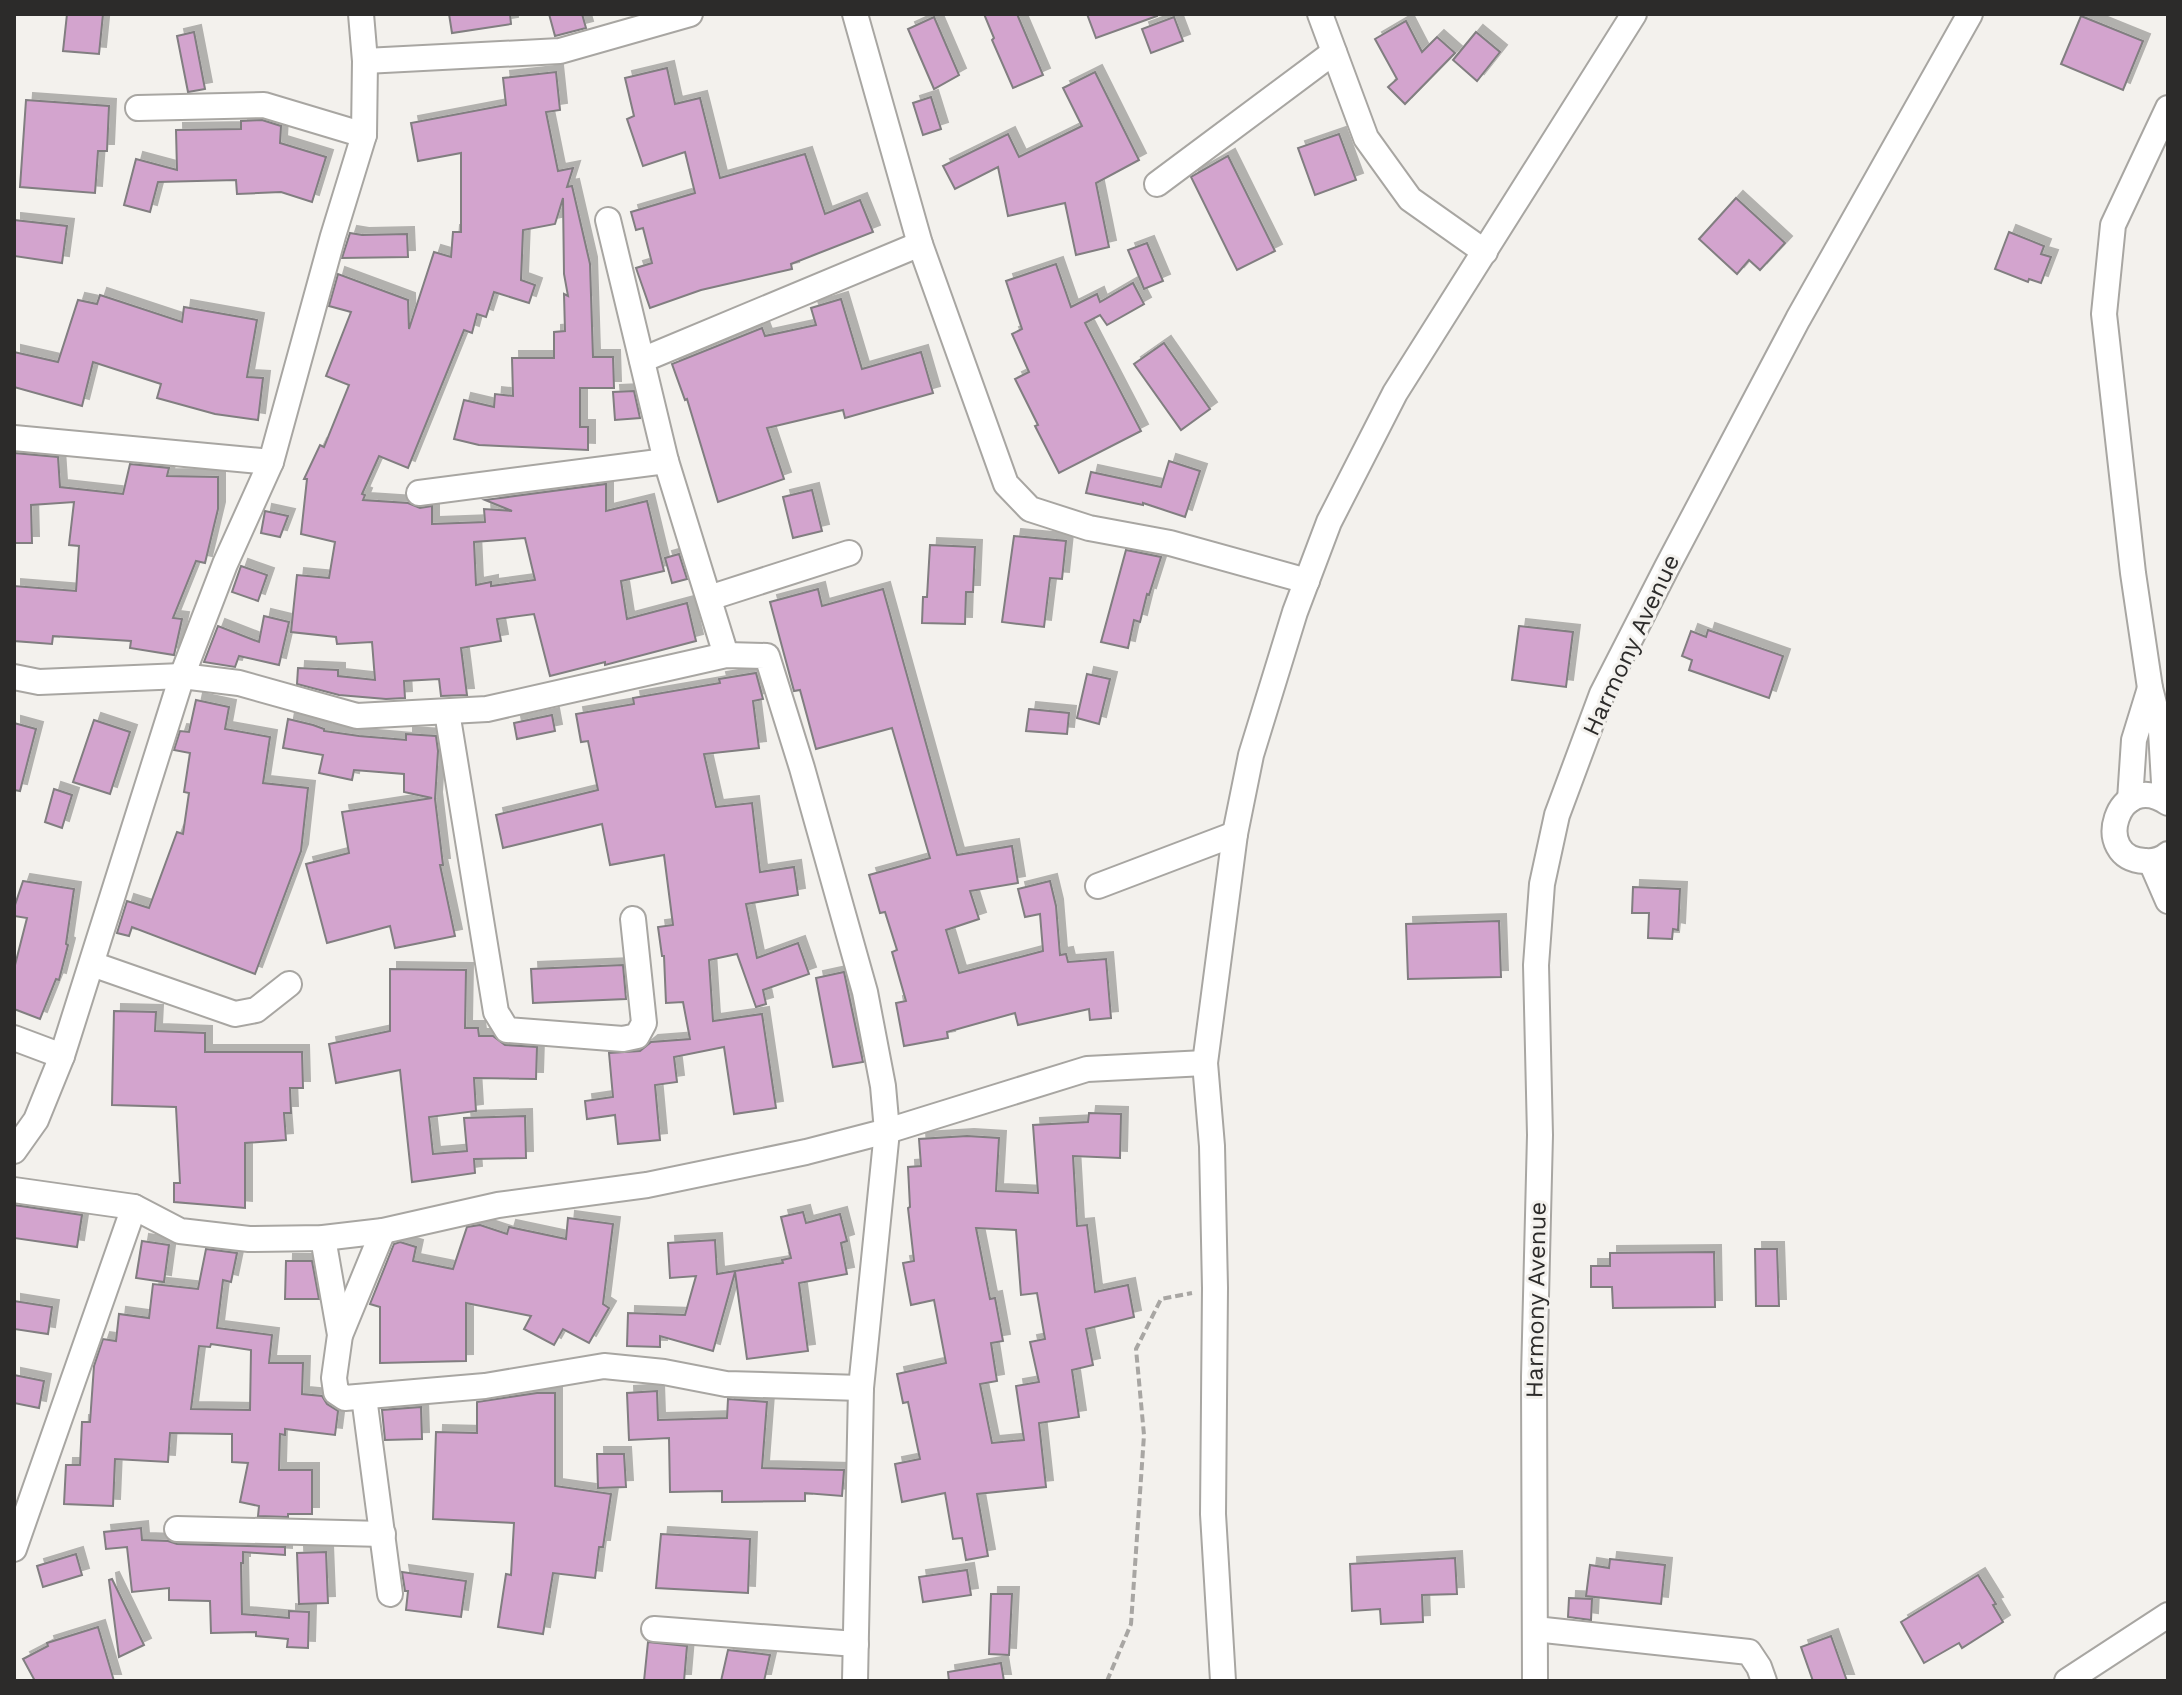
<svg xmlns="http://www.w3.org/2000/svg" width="2182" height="1695" viewBox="0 0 2182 1695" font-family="'Work Sans',sans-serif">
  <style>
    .building { fill: #d3a4ce; stroke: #817e80; stroke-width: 2; fill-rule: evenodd; filter: url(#shadow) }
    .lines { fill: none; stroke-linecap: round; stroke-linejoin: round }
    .minor-casing { stroke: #a8a6a2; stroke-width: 28 }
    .path { stroke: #a8a6a3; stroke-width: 4; stroke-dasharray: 8 4; stroke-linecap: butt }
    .minor { stroke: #fff; stroke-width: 24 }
    .labels { text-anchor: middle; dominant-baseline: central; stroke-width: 6; stroke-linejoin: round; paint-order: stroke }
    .street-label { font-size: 24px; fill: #2c2b2a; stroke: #f3f1ed }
  </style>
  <defs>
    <filter id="shadow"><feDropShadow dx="7" dy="-7" stdDeviation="0" flood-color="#0004"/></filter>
  </defs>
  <rect width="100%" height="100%" fill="#f3f1ed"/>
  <g class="building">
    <path d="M67 14H103L99 54 63 51Z"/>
    <path d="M449 14H510L511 24 452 33Z"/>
    <path d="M549 14H582L586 28 555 36Z"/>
    <path d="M984 14H1017L1043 75 1013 88 992 40 994 38Z"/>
    <path d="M1087 14H1157V16L1096 38Z"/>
    <path d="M2081 16 2143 41 2123 90 2061 64Z"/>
    <path d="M934 17 959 75 934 89 908 29Z"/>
    <path d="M1174 17 1183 41 1151 53 1142 29Z"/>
    <path d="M1406 21 1422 52 1437 37 1455 53 1405 104 1388 87 1397 79 1375 39Z"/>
    <path d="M194 32 205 89 188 92 177 36Z"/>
    <path d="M1476 32 1500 52 1477 81 1453 60Z"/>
    <path d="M667 68 675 104 700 98 720 178 805 154 825 214 860 200 873 232 791 264 792 269 701 290 650 308 636 268 652 263 643 228 636 230 631 212 695 193 685 152 643 166 627 119 634 116 625 78Z"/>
    <path d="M556 72 560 110 546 112 558 171 573 168 567 187 572 186 590 264 593 357H613L614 388H580V427H588V450L479 445 454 439 464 400 494 407 495 394 513 396 512 358H554V332L565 331 564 294 568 296 564 274 563 198 555 224 523 230 521 280 535 285 529 303 494 292 486 317 477 314 472 333 464 330 408 468 379 456 362 494 365 495 363 500 408 503 420 508 432 506V524L485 522 484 509 512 511 485 500 606 484V511L647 501 664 571 621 581 627 619 687 603 696 641 605 665V662L550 676 534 614 497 619 501 641 461 648 467 695 441 696 439 679 404 681 405 698 386 699 339 695 297 684 298 668 338 670V676L375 680 372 642 337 644 336 637 291 632 297 575 329 578 335 542 301 534 307 479H304L320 445 324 447 349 385 326 376 351 312 329 306 338 274 408 300 409 329 434 252 451 257 453 232H461V153L418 161 411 123 506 105 503 78ZM525 538 535 580 491 586V582L476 585 474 542Z"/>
    <path d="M1095 72 1139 160 1096 183 1109 247 1076 255 1065 203 1008 216 998 167 955 189 943 166 1008 134 1019 157 1082 126 1063 88Z"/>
    <path d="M931 97 941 129 923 135 913 103Z"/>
    <path d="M26 100 109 106 107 151H98L95 193 20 187Z"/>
    <path d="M262 120 281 126 280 143 326 157 312 202 281 192 237 194 236 180 158 182 150 212 124 205 136 159 177 170 176 130 241 129V121Z"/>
    <path d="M1339 134 1356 180 1315 195 1298 148Z"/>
    <path d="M1228 156 1275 251 1237 270 1191 177Z"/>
    <path d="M1736 198 1785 243 1760 270 1749 260 1737 274 1699 239Z"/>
    <path d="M14 220 67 226 62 263 14 256Z"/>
    <path d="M2009 232 2044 246 2041 254 2051 257 2041 283 2029 279 2028 282 1995 269Z"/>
    <path d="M350 233 362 235 407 234 408 257 342 258Z"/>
    <path d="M1147 243 1163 281 1144 289 1128 250Z"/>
    <path d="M1056 264 1071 307 1097 294 1100 302 1133 283 1144 304 1107 325 1100 315 1085 323 1141 431 1059 473 1035 426 1038 425 1015 379 1029 372 1012 334 1022 329 1006 281Z"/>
    <path d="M100 295 182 322 184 307 257 320 247 377 263 378 258 420 215 414 157 398 161 384 93 362 82 406 14 387V352L58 362 78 300 97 304Z"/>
    <path d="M841 299 862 369 921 352 933 393 845 418 843 410 767 428 784 479 718 502 687 399 685 400 672 364 762 328 765 336 816 325 811 308Z"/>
    <path d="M1164 343 1210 409 1181 430 1134 364Z"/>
    <path d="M634 391 640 418 615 420 613 392Z"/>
    <path d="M14 453 58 457 60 487 123 494 130 464 169 468 167 476 218 477V509L205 563 196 561 173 618 182 619 174 655 130 648 131 641 53 636 52 644 14 641V586L76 591 79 546 69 545 74 502 31 505 32 543H14Z"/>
    <path d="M1169 461 1200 471 1185 517 1143 503V505L1086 493 1091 472 1161 487Z"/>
    <path d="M812 490 822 531 793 538 783 497Z"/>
    <path d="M265 511 288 516 280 537 261 533Z"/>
    <path d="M1014 536 1066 541 1062 579 1050 578 1044 627 1002 622Z"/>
    <path d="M930 545 975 547 973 592H966L965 624 922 623 923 597H927Z"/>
    <path d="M1126 550 1161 557 1149 595 1147 594 1140 622 1134 620 1128 648 1101 642Z"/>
    <path d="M679 554 687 579 672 583 665 558Z"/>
    <path d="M241 566 267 575 258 601 232 592Z"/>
    <path d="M818 589 822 606 883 589 957 855 1012 846 1018 883 970 891 979 919 946 930 959 973 1043 951 1040 914 1025 917 1018 889 1050 881 1056 906 1060 955 1066 954 1068 962 1106 959 1111 1018 1090 1020 1089 1009 1018 1025 1015 1013 947 1032 948 1038 904 1046 896 1003 906 1001 892 952 897 950 885 912 880 913 869 875 930 858 892 728 816 749 800 690 794 691 770 602Z"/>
    <path d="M264 616 289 622 279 665 239 656 235 667 204 662 218 626 259 642Z"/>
    <path d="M1519 626 1573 632 1566 687 1512 680Z"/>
    <path d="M1708 630 1783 656 1769 698 1689 670 1692 660 1682 656 1691 631 1706 637Z"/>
    <path d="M756 673 763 699 753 701 759 748 704 754 716 807 752 803 760 872 794 867 798 895 746 904 757 958 798 943 809 974 763 990 766 1004 756 1007 737 954 709 960 713 1021 762 1014 776 1108 734 1114 724 1047 674 1057 677 1082 655 1085 660 1140 618 1144 615 1115 587 1119 585 1101 613 1097 609 1053 640 1051 651 1042 690 1039 683 1002 666 1003 664 956H662L658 927 673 925 664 855 610 865 602 824 503 848 496 815 598 790 588 741 581 742 576 714 634 704 633 698 720 683 719 679Z"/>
    <path d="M1087 674 1110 679 1099 724 1077 718Z"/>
    <path d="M196 700 229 707 225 729 270 737 263 783 308 788 301 851 255 974 132 927 129 936 117 933 127 901 149 908 177 832 183 834 189 793 184 792 190 753 174 750 180 731 189 732Z"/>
    <path d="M1029 709 1069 713 1067 734 1026 731Z"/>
    <path d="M552 715 555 731 517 739 514 723Z"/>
    <path d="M288 719 313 725 324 729V731L359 736 406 740V734L436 736 438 751 435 799 443 865H440L455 936 395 948 390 926 327 943 306 864 349 853 342 812 432 798 404 792V774L354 770 352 780 319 773 323 755 283 748Z"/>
    <path d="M94 720 130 732 110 794 73 782Z"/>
    <path d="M14 723 36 729 20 791 14 790Z"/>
    <path d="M54 789 72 795 62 828 45 822Z"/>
    <path d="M23 881 74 889 66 944 68 945 59 980 56 979 40 1019 14 1009V969L27 918 14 916V908Z"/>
    <path d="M1633 887 1680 889 1678 930 1673 929 1672 939 1648 938 1649 913H1632Z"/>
    <path d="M1499 921 1501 977 1408 979 1406 924Z"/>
    <path d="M623 965 626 999 533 1003 531 969Z"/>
    <path d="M390 969 466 970 465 1028H478L479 1036H493L505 1045 537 1047 536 1079 474 1078 476 1111 429 1117 433 1154 467 1151 464 1118 525 1116 526 1158 474 1159 475 1173 412 1182 400 1070 336 1083 329 1044 390 1031Z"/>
    <path d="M844 972 863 1062 833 1067 816 978Z"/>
    <path d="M114 1011 156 1012 155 1031 205 1033V1052H302L303 1088H290L291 1113H284L286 1140 245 1143V1208L174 1202V1183H180L176 1107 112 1105Z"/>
    <path d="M1089 1113 1121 1114 1120 1158 1073 1156 1077 1226 1087 1225 1095 1292 1128 1285 1134 1317 1086 1329 1093 1365 1072 1370 1079 1417 1039 1423 1046 1487 977 1494 988 1556 966 1560 962 1538 953 1539 945 1493 902 1502 895 1464 920 1459 908 1402 903 1403 897 1374 946 1363 934 1300 911 1305 903 1263 914 1261 908 1208 910 1207 908 1167 921 1166 919 1139 967 1136 999 1138 996 1191 1038 1193 1033 1125 1088 1122ZM976 1228 1016 1230 1021 1295 1037 1293 1045 1339 1030 1342 1039 1382 1016 1386 1024 1440 992 1443 980 1384 997 1381 991 1343 1003 1341 995 1298 990 1299Z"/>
    <path d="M14 1205 82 1215 77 1247 14 1238Z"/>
    <path d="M803 1212 806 1223 840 1214 847 1241 841 1243 847 1274 799 1283 808 1351 747 1359 735 1272 713 1351 660 1336V1347L627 1346 628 1313 685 1315 696 1276 670 1278 668 1243 715 1240 717 1274 783 1263 782 1260 791 1258 781 1217Z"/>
    <path d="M568 1218 613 1224 603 1304 609 1308 589 1343 563 1329 554 1345 524 1329 531 1316 466 1303V1361L380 1363V1307L370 1304 394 1244 400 1242 416 1247 413 1261 453 1269 467 1227 480 1225 507 1234 509 1227 566 1239Z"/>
    <path d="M142 1241 169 1245 164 1282 136 1278Z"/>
    <path d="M206 1249 237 1253 231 1282 223 1280 217 1328 272 1335 269 1363H303L302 1394 322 1396 327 1404 338 1411 335 1435 285 1429V1435L280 1434 279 1470H312V1514H288V1517L258 1516 259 1506 240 1502 248 1463 232 1462V1434L170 1433 168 1462 115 1459 113 1506 64 1504 66 1465H80L82 1422H90L94 1366 103 1339 116 1341 119 1314 149 1318 153 1284 198 1289ZM211 1344 251 1350 250 1410 191 1409 199 1346 210 1347Z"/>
    <path d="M1755 1249H1777L1779 1306H1756Z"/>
    <path d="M1714 1252 1715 1307 1613 1308 1612 1287H1591V1266H1610V1253Z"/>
    <path d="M286 1261H312L319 1299H285Z"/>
    <path d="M14 1301 52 1307 48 1334 14 1329Z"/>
    <path d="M14 1375 44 1381 39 1408 14 1403Z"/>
    <path d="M657 1391 658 1420 727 1418 728 1399 767 1402 762 1468 844 1470 842 1496 805 1493V1501L722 1502V1491L670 1492 669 1438 629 1440 627 1393Z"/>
    <path d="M537 1393H555V1486L611 1494 603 1547H599L595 1578 553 1573 543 1634 498 1627 506 1574 511 1575 514 1523 433 1519 436 1432 477 1433V1402Z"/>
    <path d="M421 1407 422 1439 385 1440 382 1410Z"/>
    <path d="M597 1454H624L626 1487 598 1488Z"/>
    <path d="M141 1528 142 1540 168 1541 177 1544 285 1547V1555L243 1552V1563H241L242 1614 289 1618V1611L309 1612 308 1648 287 1647 288 1639 256 1636V1632L211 1633 210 1601 169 1600V1588L132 1592 127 1547 106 1549 104 1532Z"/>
    <path d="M661 1534 750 1539 748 1593 656 1588Z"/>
    <path d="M326 1552 328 1603 299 1604 297 1553Z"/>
    <path d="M76 1554 82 1575 43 1587 37 1566Z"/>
    <path d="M1455 1558 1457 1594 1422 1595 1423 1622 1381 1624 1380 1609 1352 1611 1350 1564Z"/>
    <path d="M1610 1559 1665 1565 1661 1604 1586 1596 1590 1565 1609 1568Z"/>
    <path d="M967 1570 971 1595 923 1602 919 1577Z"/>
    <path d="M402 1572 466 1581 461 1617 406 1610 408 1591H405Z"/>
    <path d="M1978 1575 1996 1604 1993 1605 2003 1622 1962 1648 1959 1643 1924 1663 1901 1622Z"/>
    <path d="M112 1579 144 1645 119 1657 109 1580Z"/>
    <path d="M991 1594H1012L1009 1655 989 1654Z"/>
    <path d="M1569 1598 1592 1599 1591 1620 1568 1617Z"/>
    <path d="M98 1627 114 1681H35L23 1659 48 1646 47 1643Z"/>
    <path d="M1831 1636 1847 1681H1813L1801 1647Z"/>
    <path d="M648 1642 687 1646 684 1681H644Z"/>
    <path d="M728 1650 770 1655 764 1681H721Z"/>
    <path d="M1001 1663 1004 1681H949L948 1672Z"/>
  </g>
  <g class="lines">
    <defs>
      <g id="minor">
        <path d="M855 14 920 244 1006 484 1030 509 1089 528 1170 543 1307 581"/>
        <path d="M1320 14 1366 138 1410 199 1485 252"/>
        <path d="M365 61 560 51 690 14"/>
        <path d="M138 108 264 105 364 135"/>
        <path d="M1157 184 1334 52"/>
        <path d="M608 220 666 461 726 655"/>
        <path d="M642 360 920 244"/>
        <path d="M14 438 271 462"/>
        <path d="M419 493 666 461"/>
        <path d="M709 598 849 553"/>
        <path d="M14 677 39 682 182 676 239 683 357 716 487 709 726 655 767 656 802 768 865 992 883 1086 887 1131 861 1388 855 1681"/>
        <path d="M447 712 496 1012 507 1030 623 1039 637 1036 644 1023 633 919"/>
        <path d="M2130 800 2134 740 2150 688"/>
        <path d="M2165 800 2161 731 2150 688 2133 573 2104 314 2113 225 2168 108"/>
        <path d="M2168 803C2117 768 2090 859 2145 861 2154 862 2161 860 2168 854"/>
        <path d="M2151 862 2168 901"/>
        <path d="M1098 886 1235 834"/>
        <path d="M92 964 235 1014 256 1010 289 984"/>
        <path d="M14 1038 62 1056"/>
        <path d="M14 1151 36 1120 62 1056 182 676 225 564 271 462 333 236 364 135 365 61 361 14"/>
        <path d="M14 1190 134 1207 180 1231 249 1239 323 1238 383 1231 498 1205 647 1185 806 1152 887 1131 1087 1069 1205 1063"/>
        <path d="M323 1238 340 1335 334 1378 336 1392 345 1398 485 1386 604 1366 664 1372 726 1384 861 1388"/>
        <path d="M341 1333 383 1231"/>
        <path d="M364 1397 390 1594"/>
        <path d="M177 1529 383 1534"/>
        <path d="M14 1549 134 1207"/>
        <path d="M654 1629 856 1644"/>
        <path d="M1535 1629 1749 1652 1759 1667 1764 1681"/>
        <path d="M1223 1681 1213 1514 1215 1288 1212 1146 1205 1063 1235 834 1251 755 1295 612 1329 522 1395 393 1634 14"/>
        <path d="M1535 1681 1534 1377 1540 1135 1536 965 1542 884 1557 815 1602 694 1667 567 1798 319 1970 14"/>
        <path d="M2067 1681 2168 1615"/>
      </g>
    </defs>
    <use href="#minor" class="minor-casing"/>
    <path class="path" d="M1107 1681 1131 1624 1144 1435 1136 1349 1161 1299 1192 1293"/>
    <use href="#minor" class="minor"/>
  </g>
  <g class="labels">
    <g class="street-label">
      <text transform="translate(1631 645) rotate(-65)">Harmony Avenue</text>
      <text transform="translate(1536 1300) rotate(-89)">Harmony Avenue</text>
    </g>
  </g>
  <rect width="2182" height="1695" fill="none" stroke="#2c2b2a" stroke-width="32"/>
</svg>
